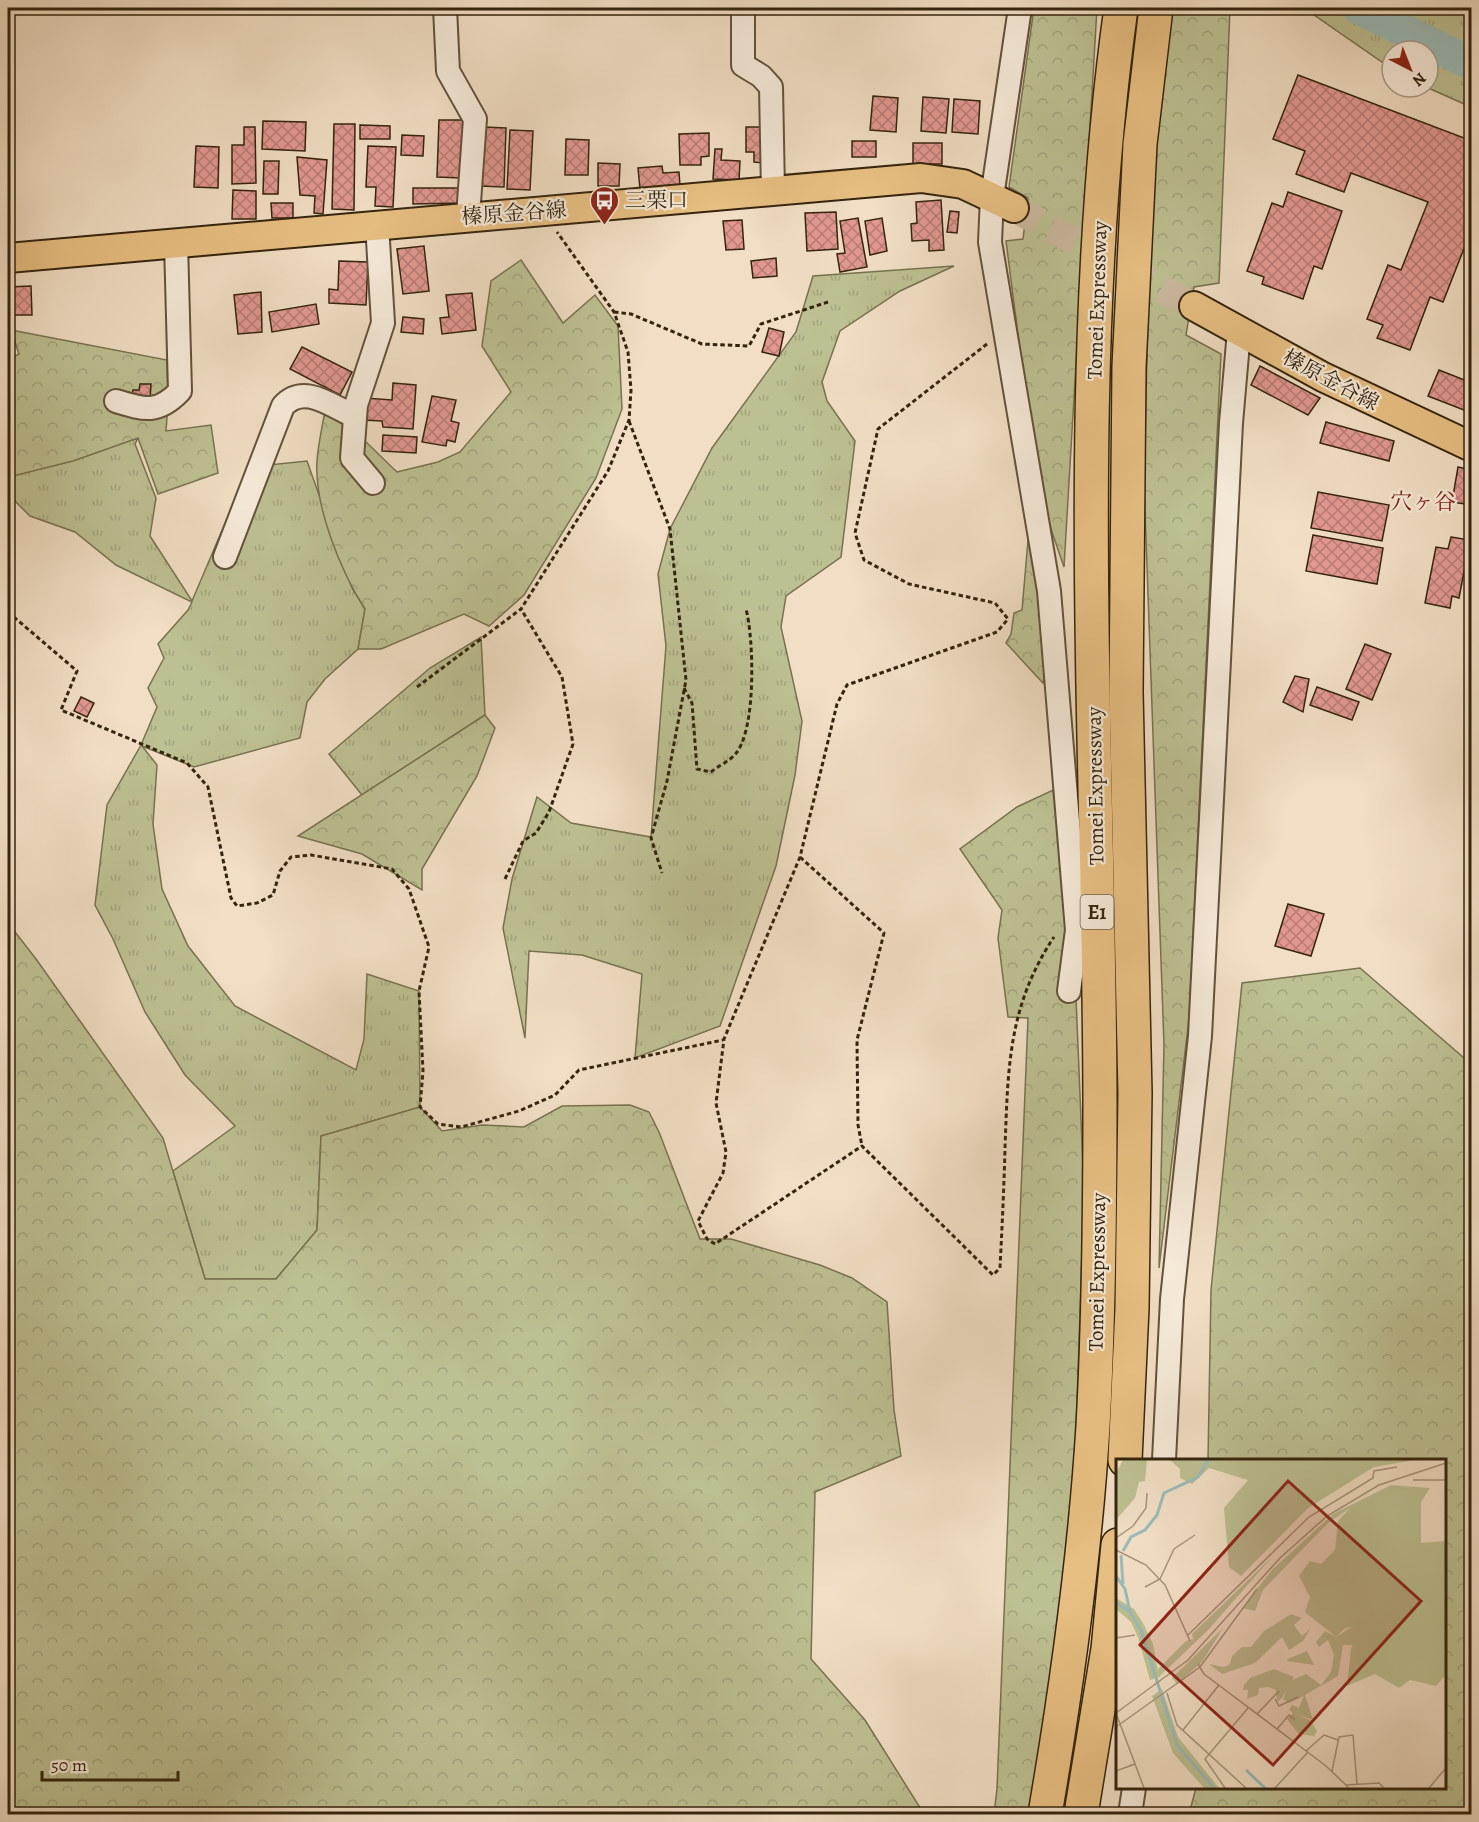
<svg xmlns="http://www.w3.org/2000/svg" width="1479" height="1822" viewBox="0 0 1479 1822" font-family="Alegreya,'Noto Serif JP',serif">
  <style>
    .grass { fill: url(#grass-tufts); stroke: #787250; stroke-width: 1.5 }
    .forest { fill: url(#forest-crowns); stroke: #787250; stroke-width: 1.5 }
    .lines { fill: none; stroke-linecap: round; stroke-linejoin: round }
    .river { stroke: #9bbbb9; stroke-width: 33 }
    .building { fill: url(#building-cross-hatch); stroke: #34240d; stroke-width: 1.5 }
    .major-tunnel { stroke: #cbb99f; stroke-width: 28; stroke-dasharray: 28 14; stroke-linecap: butt }
    .minor-casing { stroke: #63523b; stroke-width: 26 }
    .major-casing { stroke: #34240d; stroke-width: 32 }
    .highway-casing { stroke: #34240d; stroke-width: 36 }
    .path { stroke: #34240d; stroke-width: 3; stroke-dasharray: 4.5 3; stroke-linecap: butt }
    .minor { stroke: #f6ead9; stroke-width: 22 }
    .major { stroke: #e8bf82; stroke-width: 28 }
    .highway { stroke: #e8bf82; stroke-width: 33 }
    .labels { text-anchor: middle; dominant-baseline: central; stroke-width: 4.5; stroke-linejoin: round; paint-order: stroke }
    .shield { fill: #f6ead9; stroke: #6e5f4a; stroke-width: 1.5 }
    .shield-label { font-size: 20px; font-weight: bold; fill: #34240d }
    .poi-label { font-size: 21px; fill: #34240d; stroke: #f6ead9; text-anchor: start }
    .street-label { font-size: 21px; fill: #34240d; stroke: #f6ead9 }
    .neighbourhood-label { font-size: 22px; fill: #7a1f14; stroke: #f6ead9 }
    .inset-river { fill: none; stroke: #9bbbb9; stroke-width: 3 }
    .inset-road { fill: none; stroke: #a5947b; stroke-width: 1.5 }
    .view { fill: #8f2418; fill-opacity: 0.15; stroke: #8f2418; stroke-width: 3 }
    .inset-edge { fill: none; stroke: #34240d; stroke-width: 3 }
  </style>
  <defs>
    <pattern id="grass-tufts" width="24" height="20" patternUnits="userSpaceOnUse" patternTransform="scale(1.5)"><rect width="24" height="20" fill="#bdc092"/><path d="M3 7l-1-3M5 7V3M7 7l1-3M15 17l-1-3M17 17v-4M19 17l1-3" fill="none" stroke="#a3a57d"/></pattern>
    <pattern id="forest-crowns" width="20" height="18" patternUnits="userSpaceOnUse" patternTransform="scale(1.5)"><rect width="20" height="18" fill="#bdc092"/><path d="M2 6a3 3 0 1 1 6 0M12 15a3 3 0 1 1 6 0" fill="none" stroke="#a3a57d"/></pattern>
    <pattern id="building-cross-hatch" width="8" height="8" patternUnits="userSpaceOnUse" patternTransform="scale(1.5)"><rect width="8" height="8" fill="#e29891"/><path d="M0 0l8 8M0 8l8-8" fill="none" stroke="#b87c75"/></pattern>
  </defs>
  <rect width="100%" height="100%" fill="#f1dec4"/>
  <filter id="stains"><feTurbulence type="fractalNoise" baseFrequency=".00333" numOctaves="4"/><feColorMatrix values="0 0 0 0 .2 0 0 0 0 .09 0 0 0 0 .02 0 0 0 .5 -.17"/></filter>
  <radialGradient id="worn" r=".72"><stop offset=".6" stop-color="#630" stop-opacity="0"/><stop offset="1" stop-color="#630" stop-opacity=".3"/></radialGradient>
  <g class="grass">
    <path d="M1304 8 1471 9V107L1426 87H1428V51H1392V69Z"/>
    <path d="M954 266 900 291 840 331 822 382 827 401 855 441 841 557 786 596 781 627 802 721 795 775 776 866 720 1026 635 1058 642 974 582 955 529 951 525 1038 503 928 512 879 537 797 571 823 651 837 666 646 658 574 670 529 712 448 796 332 813 276Z"/>
    <path d="M138 438 135 444 156 498 150 536 192 601 249 467 307 461 352 588 365 609 358 649 325 679 307 702 300 738 194 767 142 746 157 765 153 824 162 889 188 946 235 1006 356 1070 364 1039 367 974 419 991 420 1107 321 1136 317 1230 276 1279H205L173 1171 235 1126 185 1075 145 1012 113 939 95 905 107 805 141 745 157 707 148 688 164 658 158 644 188 610 192 602 116 565 75 532 30 516 8 494 13 476Z"/>
    <path d="M481 637 485 715 362 795 329 754 430 668Z"/>
  </g>
  <g class="forest">
    <path d="M1034 8H1097L1064 567 1038 491 1006 241 1023 239 1028 198 1009 187Z"/>
    <path d="M1170 8H1230L1219 283 1194 287 1186 335 1221 354 1189 1019 1159 1268 1164 1045 1144 482 1151 188Z"/>
    <path d="M521 260 563 323 595 295 618 326 622 409 596 478 524 595 489 626 464 614 381 649H358L365 609C341 572 314 506 317 461 318 445 322 428 325 411L366 442 397 472 438 462 460 452 511 392 482 346 491 281Z"/>
    <path d="M11 330 167 360 168 404 166 431 211 425 218 473 158 494 138 438 73 461 13 476 8 474V360L19 354Z"/>
    <path d="M1029 529C1039 572 1056 641 1043 683L1006 643 1011 634 1014 613 1022 610Z"/>
    <path d="M485 715 495 728 477 776 422 869V890L362 854 298 836Z"/>
    <path d="M1053 790 1074 949 1084 1192 1072 1554 1029 1814H994L997 1789 1028 1018 1008 1017 998 938 1002 910 960 849 1017 807Z"/>
    <path d="M8 923 36 959 163 1138 205 1279H276L317 1230 321 1136 420 1107 442 1131 482 1125 524 1127 562 1106 630 1105 649 1112 659 1132 700 1239H731L820 1265 852 1278 887 1302 894 1410 901 1456 815 1492 811 1659 865 1720 924 1814H8Z"/>
    <path d="M1360 968 1471 1064V1814H1189L1196 1788H1444V1460H1208L1211 1290 1242 983Z"/>
  </g>
  <g class="lines">
    <path class="river" d="M1359 8 1472 64"/>
  </g>
  <g class="building">
    <path d="M1298 75 1472 141V199L1467 210 1472 211V228L1443 302 1430 297 1410 350 1377 338 1383 325 1367 319 1388 265 1401 270 1428 202 1351 173 1344 192 1296 174 1305 151 1273 139Z"/>
    <path d="M873 96 898 98 896 132 870 130Z"/>
    <path d="M923 97 949 99 946 133 921 131Z"/>
    <path d="M954 99 980 101 978 134 952 132Z"/>
    <path d="M439 120H464L462 178 437 177Z"/>
    <path d="M263 121 306 122 305 151 262 149Z"/>
    <path d="M334 124H355L354 210 332 209Z"/>
    <path d="M360 125 390 126V139H360Z"/>
    <path d="M244 127H255L256 183 232 184V145H244Z"/>
    <path d="M483 127 506 128 504 187 480 186Z"/>
    <path d="M746 127H763V163L754 162V152H746Z"/>
    <path d="M510 130 533 131 530 190 507 189Z"/>
    <path d="M709 133V156L701 157V165H680L679 134Z"/>
    <path d="M402 135 424 136 423 156 401 155Z"/>
    <path d="M566 139 589 140 588 175H565Z"/>
    <rect x="852" y="141" width="24" height="16"/>
    <rect x="913" y="143" width="29" height="21"/>
    <path d="M196 146 219 147 218 188 194 187Z"/>
    <path d="M368 146 396 147 393 207 375 206 376 187H366Z"/>
    <path d="M715 149H722L721 160 740 161 739 180 713 179Z"/>
    <path d="M297 157 327 160 323 214 314 213 315 196 300 195Z"/>
    <path d="M264 161H279L278 194H263Z"/>
    <path d="M598 163 620 164 619 186H598Z"/>
    <path d="M662 166 663 173 679 172 680 186 640 189 638 168Z"/>
    <path d="M413 188H462V203L413 204Z"/>
    <path d="M233 190 256 191V219H232Z"/>
    <path d="M1288 192 1342 211 1322 269 1314 266 1303 299 1262 284 1264 277 1247 271 1272 203 1283 207Z"/>
    <path d="M941 200 944 250 929 251V240L912 241 911 224 917 223 916 202Z"/>
    <path d="M271 203H293V218H272Z"/>
    <path d="M950 211 959 212 957 233 947 232Z"/>
    <path d="M836 212 838 249 807 251 805 213Z"/>
    <path d="M858 218 867 267 840 272 837 254 845 253 840 221Z"/>
    <path d="M882 218 887 251 870 255 865 221Z"/>
    <path d="M742 220 744 249 726 250 723 221Z"/>
    <path d="M424 246 429 291 403 294 397 249Z"/>
    <path d="M776 258 777 276 753 278 751 261Z"/>
    <path d="M339 261 368 262 366 305 329 303V289L338 290Z"/>
    <path d="M31 286 32 315H8V287Z"/>
    <path d="M261 292 262 332 238 334 234 295Z"/>
    <path d="M472 293 476 330 442 334 440 318 449 317 446 295Z"/>
    <path d="M316 304 319 324 272 332 269 312Z"/>
    <path d="M403 317 424 319 423 334 401 332Z"/>
    <path d="M769 328 784 332 779 356 762 352Z"/>
    <path d="M1472 341V359L1465 356Z"/>
    <path d="M302 347 352 372 340 395 290 369Z"/>
    <path d="M1260 366 1320 398 1308 415 1251 385Z"/>
    <path d="M1439 370 1472 383 1469 412 1428 396Z"/>
    <path d="M393 383 416 385 413 429 383 427 382 421 363 420 365 398 392 400Z"/>
    <path d="M140 384H151L150 400 132 399 133 390H139Z"/>
    <path d="M432 396 456 400 451 421 459 423 455 442 447 440 446 446 422 442Z"/>
    <path d="M1326 422 1394 441 1389 461 1320 443Z"/>
    <path d="M383 435 417 437 416 453 382 451Z"/>
    <path d="M1458 467 1472 470V505L1452 502Z"/>
    <path d="M1318 492 1389 505 1382 541 1311 528Z"/>
    <path d="M1313 535 1383 548 1377 584 1306 571Z"/>
    <path d="M1451 537 1470 540 1459 598 1452 596 1450 608 1425 603 1436 547 1448 549Z"/>
    <path d="M1365 644 1391 654 1372 700 1346 689Z"/>
    <path d="M1295 676 1309 679 1303 712 1283 702Z"/>
    <path d="M1317 687 1359 702 1352 720 1310 705Z"/>
    <path d="M81 697 94 703 87 717 74 711Z"/>
    <path d="M1288 904 1324 914 1311 956 1275 946Z"/>
  </g>
  <g class="lines">
    <path class="major-tunnel" d="M1014 208 1194 306"/>
    <defs>
      <g id="minor">
        <path d="M445 8 448 71 475 119 468 216"/>
        <path d="M743 8V65L761 76 771 87 773 192"/>
        <path d="M1020 8 992 197 990 242 1049 591 1077 930 1069 991"/>
        <path d="M116 401C145 410 158 414 180 391L176 243"/>
        <path d="M373 483 352 458 356 405 383 323 377 224"/>
        <path d="M225 557 283 406C304 383 331 406 354 416"/>
        <path d="M1164 1460 1172 1299 1200 1036 1231 423 1239 331"/>
        <path d="M1130 1814 1134 1788"/>
      </g>
      <g id="major">
        <path d="M8 258 921 178 963 184 1014 208"/>
        <path d="M1194 306 1323 377 1472 447"/>
      </g>
      <g id="highway">
        <path d="M1125 1460 1132 1308 1135 1093 1126 692 1129 367 1140 144 1156 8"/>
        <path d="M1045 1814C1067 1686 1085 1556 1093 1426 1099 1317 1100 1208 1100 1099 1099 736 1071 368 1121 8"/>
        <path d="M1081 1814 1108 1649 1118 1545"/>
      </g>
    </defs>
    <use href="#minor" class="minor-casing"/>
    <use href="#major" class="major-casing"/>
    <use href="#highway" class="highway-casing"/>
    <g class="path">
      <path d="M614 312 631 314 702 344 749 346 761 324 828 302"/>
      <path d="M987 344 878 429 855 533 864 560 909 584 995 603 1008 619 997 632 847 685 837 704 800 857 724 1039 716 1103 726 1152 723 1173 698 1221 707 1239 715 1244 862 1146 993 1275 1000 1268C1002 1228 1004 1188 1005 1148 1008 1068 1008 1006 1054 937"/>
      <path d="M629 421 670 529 686 680 667 781 651 838 662 873"/>
      <path d="M8 612 77 671 61 710 187 763 208 787 231 898 237 906 257 903 273 895 280 871 291 857 311 855 392 869 409 889 429 947 419 991 423 1071 420 1107 438 1124 461 1127 519 1111 555 1095 579 1070 723 1040"/>
      <path d="M417 687 521 609 608 471 629 420 631 390 628 352 614 312 557 232"/>
      <path d="M684 688 692 703 697 769 711 772C718 766 732 760 737 752 756 726 754 640 746 609"/>
      <path d="M800 857 884 933 857 1040 858 1125 862 1146"/>
      <path d="M505 879 523 841 536 833 549 812 573 744 562 677 521 609"/>
    </g>
    <use href="#minor" class="minor"/>
    <use href="#major" class="major"/>
    <use href="#highway" class="highway"/>
  </g>
  <defs>
    <symbol id="bus-pin" viewBox="-11 -11 22 30"><path d="M0 17L-7.5 6A9.5 9.5 0 1 1 7.5 6Z" fill="#8f2418" stroke="#f6ead9"/><path d="M-5-6H5V4H4V6H2V4H-2V6H-4V4H-5ZM-3.5-4V0h7V-4ZM-3.5 1.2v1.5H-2V1.2ZM2 1.2v1.5H3.5V1.2Z" fill="#fff"/></symbol>
  </defs>
  <g fill-rule="evenodd">
    <use href="#bus-pin" x="588" y="184" width="33" height="45"/>
  </g>
  <g class="labels">
    <rect class="shield" x="1080.5" y="895" width="33" height="34" rx="4.5"/>
    <g class="shield-label">
      <text x="1097" y="912">E1</text>
    </g>
    <g class="poi-label">
      <text x="625" y="200">三栗口</text>
    </g>
    <g class="street-label">
      <text transform="translate(514 213) rotate(-4)">榛原金谷線</text>
      <text transform="translate(1097 300) rotate(-88)">Tomei Expressway</text>
      <text transform="translate(1331 380) rotate(28)">榛原金谷線</text>
      <text transform="translate(1095 786) rotate(-91)">Tomei Expressway</text>
      <text transform="translate(1097 1272) rotate(-89)">Tomei Expressway</text>
    </g>
    <g class="neighbourhood-label">
      <text x="1423" y="502">穴ヶ谷</text>
    </g>
  </g>
  <g transform="translate(1116 1459)">
    <rect width="330" height="330" fill="#f1dec4"/>
    <path d="M0 139 18 150 28 166 37 185 43 218 34 221 22 178 15 163 0 150ZM175 155 186 159 178 166 186 177 194 170 187 182 173 191 166 178 139 204 106 215 93 205 108 208 114 205 116 197 126 188H135L148 172ZM236 168 243 174 237 186H227L222 217 189 236 197 261 180 255 188 237 173 244 167 240 174 222 190 215 205 226 215 213 218 196 212 181 203 188 200 183 209 172 220 178ZM46 230 62 278 103 329H88L57 294 36 237Z" fill="#bdc092"/>
    <path d="M7 1H31L29 22 23 23 19 39 0 61V14ZM54 1H299L258 8 192 49 125 117 113 108 108 49 132 21 93 9 76 25 64 19V10ZM275 26 314 29 305 43V84L330 82V216L320 227 294 221 283 229 259 215 231 227 235 190 242 174 236 168 229 169 220 178 189 153 194 138 183 117 194 102 205 105 219 91 222 62 234 49 212 64 147 131 139 152 126 149 156 111 217 55ZM156 98 93 170 43 218 42 210 70 182 77 180 76 175ZM107 169 86 203 61 225 56 219ZM191 192 198 206 171 202 172 200ZM158 210 178 218 166 239 161 243 160 231 152 228 143 229 142 236 131 240 132 231H127L128 226 134 219ZM176 246 183 249 180 255 195 262 201 272 198 277 183 275 171 260 177 254 173 251Z" fill="#bdc092"/>
    <path class="inset-river" d="M7 92 15 78 29 71 41 56 48 34 82 18 92 1M5 96 7 125M0 117 9 130 14 153M0 143 14 153 25 171 61 286 98 329M130 311 149 329"/>
    <path class="inset-road" d="M297 21H330M0 79 17 67 30 49 31 34M0 91 30 106 49 126 74 182M29 128 44 120 58 90 79 76M72 176 193 58 257 19 258 12 281 8M0 179 19 176M82 205 88 215 210 307 233 329M51 234 61 266 130 329M159 240 163 247 182 238M0 254 28 329M0 254 72 201 164 99 211 57 263 26 330 4M141 255 163 232M0 268 84 208 141 130M161 270 173 256 179 261M67 271 103 226M190 292 208 276 222 281M0 312 19 305M216 312 223 278 237 276 241 325M230 326 263 324 268 329M109 329 89 300 132 249M159 329 192 293M313 329 330 309"/>
    <path class="view" d="M172 22 305 142 157 306 24 186Z"/>
    <rect width="330" height="330" class="inset-edge"/>
  </g>
  <rect width="1479" height="1822" fill="none" stroke="#f1dec4" stroke-width="30"/>
  <rect x="9" y="9" width="1461" height="1804" fill="none" stroke="#34240d" stroke-width="3"/>
  <rect x="15" y="15" width="1449" height="1792" fill="none" stroke="#34240d" stroke-width="1.5"/>
  <g transform="translate(1410 69) rotate(138)"><circle r="28" fill="#f6ead9" stroke="#a89b87" stroke-width="1.5"/>
  <path d="M0-4.5L10 22L0 15L-10 22Z" fill="#8f2418"/>
  <text y="-9" font-size="16" font-weight="bold" text-anchor="middle" fill="#34240d">N</text>
  </g>
  <path d="M42 1771v9h136v-9" fill="none" stroke="#34240d" stroke-width="3"/>
  <text x="51" y="1771" font-size="18" fill="#34240d" stroke="#f6ead9" stroke-width="4.5" paint-order="stroke">50 m</text>
  <rect width="100%" height="100%" filter="url(#stains)"/>
  <rect width="100%" height="100%" fill="url(#worn)"/>
</svg>
